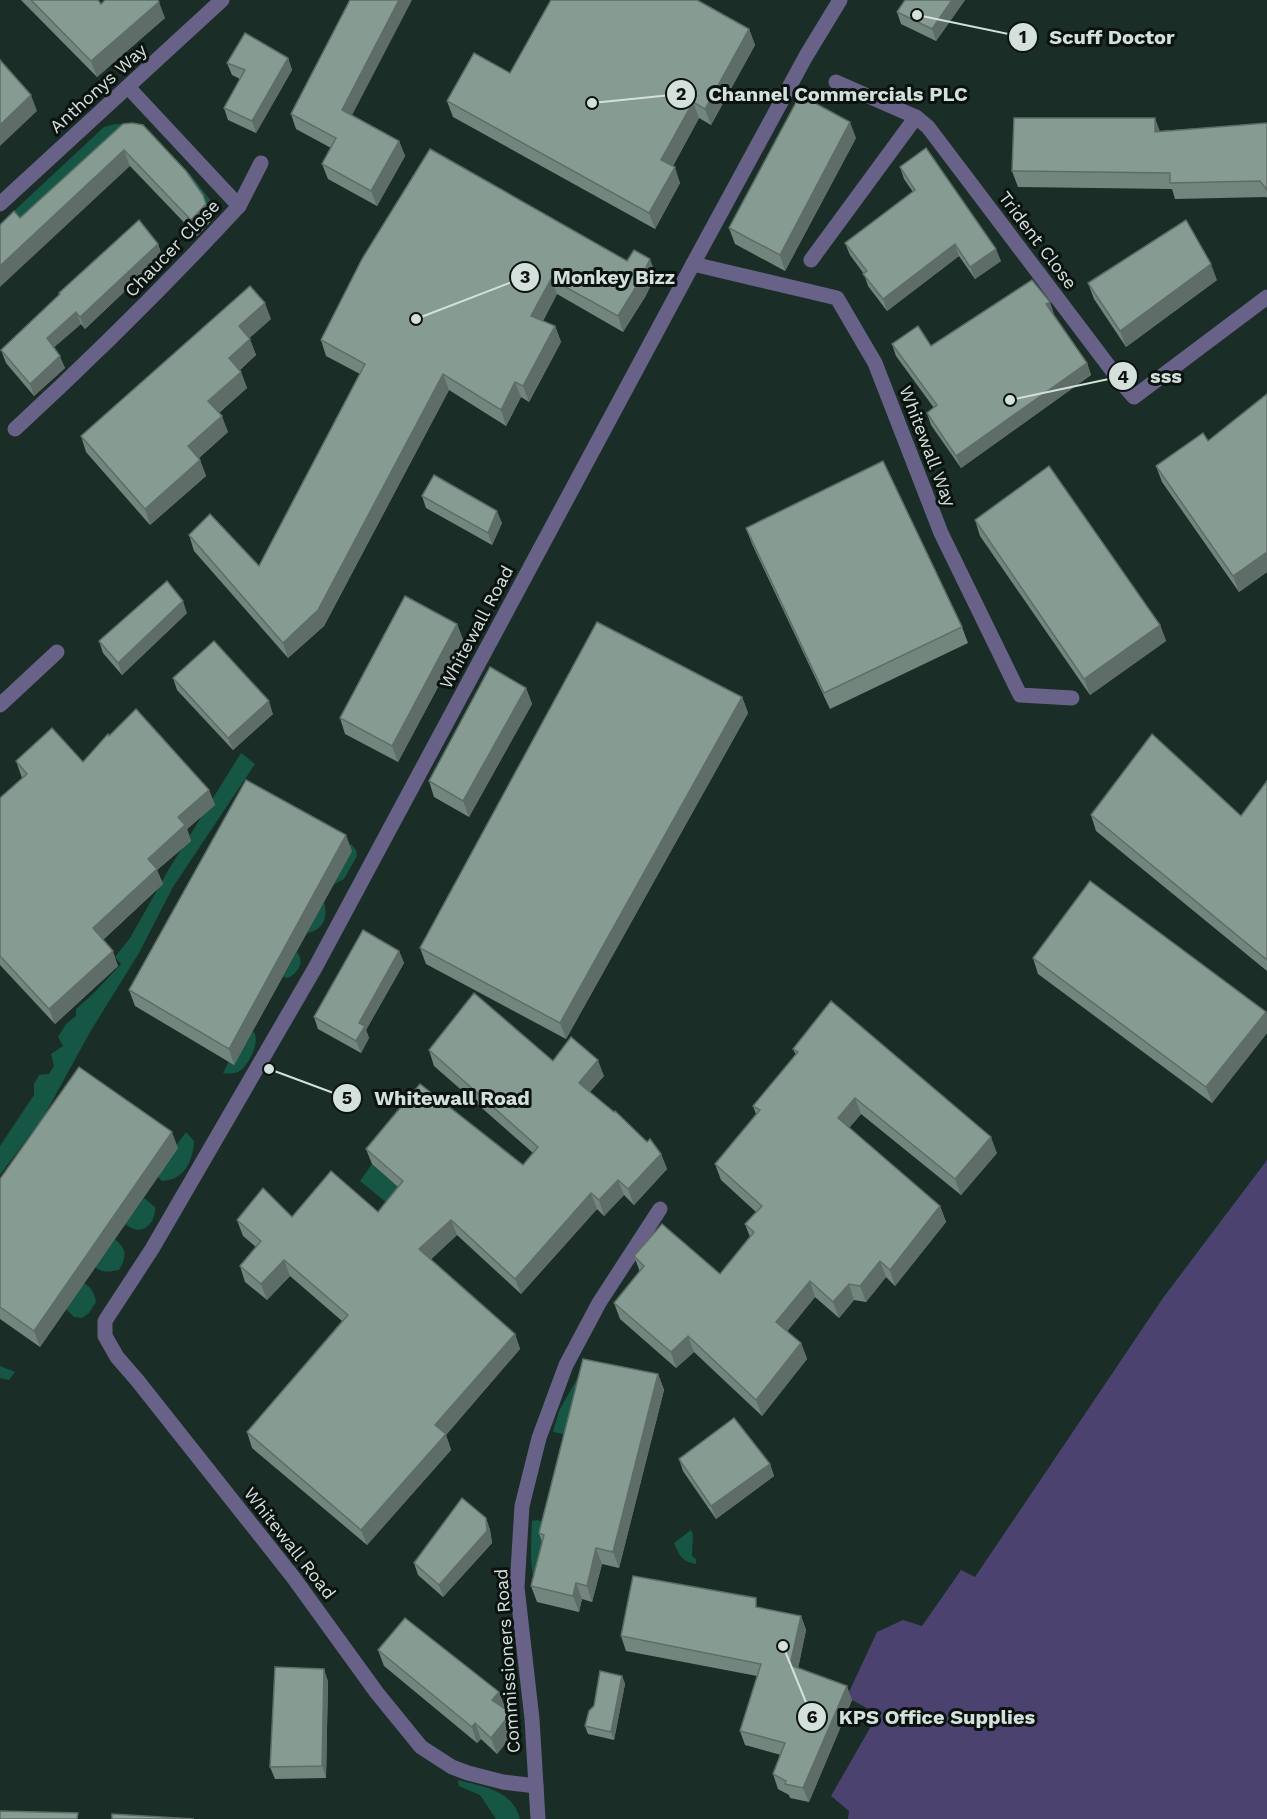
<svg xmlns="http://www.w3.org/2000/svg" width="1267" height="1819" viewBox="0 0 1267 1819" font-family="'Work Sans',sans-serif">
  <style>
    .green { fill: #155744 }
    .water { fill: #4b426f }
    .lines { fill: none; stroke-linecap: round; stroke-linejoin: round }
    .minor { stroke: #686288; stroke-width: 15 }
    .wall { fill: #73867e }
    .shaded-wall { fill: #5e6d67 }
    .building { fill: #869c93; stroke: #5e6d67; stroke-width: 1.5 }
    .labels { text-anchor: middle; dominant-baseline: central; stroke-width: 6; stroke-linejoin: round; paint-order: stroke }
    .street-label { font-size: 18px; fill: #d4e0db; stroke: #0b1310 }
    .leader { fill: none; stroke: #d4e0db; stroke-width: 2 }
    .callout-dot { fill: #d4e0db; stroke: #0b1310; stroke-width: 2 }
    .mark-label { font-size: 18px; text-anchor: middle; font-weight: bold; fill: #111 }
    .callout-label { font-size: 20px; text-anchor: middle; font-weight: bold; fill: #d4e0db; stroke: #0b1310; stroke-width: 6; stroke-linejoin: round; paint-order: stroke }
  </style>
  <rect width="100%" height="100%" fill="#1a2d26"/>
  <g class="green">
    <path d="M115 124H129L150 134 190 174 211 201 214 213 213 223 209 211 149 141 0 245V224L104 127Z"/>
    <path d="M241 753 255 764 173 887 139 953 90 1032 44 1116 0 1175V1146L34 1095V1084L39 1075 49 1074 54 1066 51 1054 63 1046 58 1037 66 1024 76 1016V1009L93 994 121 964 115 957 130 938 169 869Z"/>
    <path d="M351 844 356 850 357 856 344 879 334 884 352 851 347 848Z"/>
    <path d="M324 902C328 917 324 930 307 933Z"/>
    <path d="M297 952C305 962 298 973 288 978L283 977Z"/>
    <path d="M253 1031C261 1040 250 1063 241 1070 236 1074 229 1074 223 1073L229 1061 234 1064Z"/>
    <path d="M186 1132 194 1141C193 1161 184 1180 162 1181L158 1177 176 1146Z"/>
    <path d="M372 1164 409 1197 397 1211 360 1181Z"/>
    <path d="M144 1198 155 1207C156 1218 148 1233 134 1229 131 1228 128 1226 125 1224Z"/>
    <path d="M115 1239C127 1250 127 1256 119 1270 110 1272 102 1273 95 1267Z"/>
    <path d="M84 1283C92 1288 94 1293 96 1302L89 1313 82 1318 74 1317 66 1309Z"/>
    <path d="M0 1366 15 1372 9 1380 0 1378Z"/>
    <path d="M589 1374 573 1436 553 1432 559 1411 579 1375Z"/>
    <path d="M537 1520 552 1524 536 1588C529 1567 531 1543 532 1521Z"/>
    <path d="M691 1530 693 1535 692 1556 696 1559V1564C682 1561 680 1557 674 1543Z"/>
    <path d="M458 1780C483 1787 512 1789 520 1819H496L480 1795 459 1786Z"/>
  </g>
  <path class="water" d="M1267 1160V1819H848L849 1811 831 1796 878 1714 852 1700 848 1694 877 1632 903 1620 922 1626 961 1570 975 1577 1163 1298Z"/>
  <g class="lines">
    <g class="minor">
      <path d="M836 82 916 117"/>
      <path d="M0 204 222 0"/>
      <path d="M239 206 261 163"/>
      <path d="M811 260 916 117 928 127 1120 381 1134 397 1267 297"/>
      <path d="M693 264 837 298 875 363 941 533 1020 695 1072 698"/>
      <path d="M15 429C92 358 167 284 239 206L128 87"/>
      <path d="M0 705 57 652"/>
      <path d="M536 1786 503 1782 468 1773 452 1767 421 1747 377 1693 293 1577 137 1380 117 1357 105 1336V1321L152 1249 315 968 693 264 806 56 840 0"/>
      <path d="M538 1819 532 1719 517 1587 522 1506 539 1438 566 1365 599 1303 660 1209"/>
    </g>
  </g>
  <g class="wall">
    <path d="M21 0H98L101 4 165 18 97 77Z"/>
    <path d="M905 0H965L936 41 901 24 897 12Z"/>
    <path d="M749 29 755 45 711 125 699 118 673 166 680 183 655 229 453 117 447 101 510 73Z"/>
    <path d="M288 58 292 70 256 133 228 120 224 108 240 79 232 75 227 63Z"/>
    <path d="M291 114 352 115 399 141 405 156 377 206 328 179 322 164 331 148 296 129Z"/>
    <path d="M1267 123V198L1266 197 1175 199 1172 189 1018 187 1012 171 1160 131Z"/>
    <path d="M123 124 212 220 197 236 130 166 20 218Z"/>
    <path d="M856 138 785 271 735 244 729 228Z"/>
    <path d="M900 167 1001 261 975 279 959 256 887 311 868 286 864 274 850 255 845 243 913 192 904 179Z"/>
    <path d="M158 244 162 256 85 329 81 324 54 347 65 368 34 396 6 363 1 350 60 295 59 293Z"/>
    <path d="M362 259 627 261 656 275 645 297 623 332 557 294 543 321 555 326 561 342 529 402 521 397 506 426 449 390 324 626 288 658 194 551 189 535 259 566 360 374 326 356 321 340Z"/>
    <path d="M1217 280 1126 347 1094 299 1088 283Z"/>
    <path d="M1054 314 1053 315 1087 363 1091 375 961 468 931 425 927 413 934 408 896 356 892 344 931 346Z"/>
    <path d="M271 319 249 338 256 355 240 370 247 388 219 413 228 432 199 458 206 476 150 525 86 452 81 436Z"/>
    <path d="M1267 394V572L1239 592 1162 482 1156 466 1208 441Z"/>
    <path d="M422 496 502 523 492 545 426 508Z"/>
    <path d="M975 520 1160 625 1166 641 1090 695 980 536Z"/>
    <path d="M746 528 962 627 968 643 830 709 752 544Z"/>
    <path d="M187 613 122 675 103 653 99 641Z"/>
    <path d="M457 624 463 640 398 762 345 734 340 718Z"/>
    <path d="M173 678 273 714 233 750 177 690Z"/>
    <path d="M526 688 532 704 469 817 434 797 429 781Z"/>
    <path d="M742 697 748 713 566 1039 426 964 420 948Z"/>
    <path d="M16 761 83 762 209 790 215 805 187 829 191 841 157 870 163 884 103 940 118 966 55 1024 0 965V798L22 778Z"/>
    <path d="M1267 781V971L1096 831 1091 815 1241 816Z"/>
    <path d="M352 851 234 1065 135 1006 129 990Z"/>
    <path d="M399 951 404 963 366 1030 369 1038 361 1053 318 1029 314 1017Z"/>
    <path d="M1033 958 1266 1012 1267 1015V1033L1212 1103 1038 974Z"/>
    <path d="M793 1049 997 1153 961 1195 861 1114 849 1128 940 1206 946 1222 895 1286 886 1277 866 1302 854 1300 839 1318 815 1297 787 1331 801 1343 807 1359 762 1416 694 1352 676 1368 620 1319 614 1303 640 1272 634 1256 720 1274 750 1237 745 1224 756 1212 721 1180 715 1164 756 1114 753 1106 796 1055Z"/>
    <path d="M429 1050 553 1061 604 1076 590 1092 661 1154 667 1169 634 1205 624 1195 604 1216 597 1209 521 1294 457 1235 431 1259 515 1334 520 1349 446 1435 451 1450 367 1545 252 1448 247 1432 342 1321 290 1276 267 1300 245 1282 240 1266 256 1247 243 1236 237 1220 378 1212 398 1187 372 1164 366 1149 523 1165 533 1153 434 1066Z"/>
    <path d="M178 1148 40 1347 0 1319V1179Z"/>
    <path d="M658 1374 664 1390 619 1568 602 1564 592 1602 582 1599 579 1612 537 1602 531 1586 542 1542 539 1533Z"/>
    <path d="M679 1459 770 1464 774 1476 716 1519 683 1471Z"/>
    <path d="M486 1518 490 1530 492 1543 443 1597 418 1575 414 1563Z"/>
    <path d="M759 1608 801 1616 806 1630 798 1668 852 1700 809 1802 790 1798 789 1795 778 1789 773 1774 781 1755 745 1745 740 1731 757 1676 626 1651 621 1636Z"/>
    <path d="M378 1650 499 1692 505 1708V1709L511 1713 517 1729 497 1754 481 1739 477 1743 384 1666Z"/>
    <path d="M622 1676 625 1684 614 1740 588 1734 585 1726Z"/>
    <path d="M328 1681 326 1778 275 1779 270 1767Z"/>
  </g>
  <g class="shaded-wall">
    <path d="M399 0H412L347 125 342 110Z"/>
    <path d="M952 0H965L936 41 932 29Z"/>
    <path d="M159 2 165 18 97 77 91 61Z"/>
    <path d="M749 29 755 45 711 125 705 109Z"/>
    <path d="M288 58 292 70 256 133 252 121Z"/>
    <path d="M31 95 37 111 0 146V125Z"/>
    <path d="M693 102 699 118 667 176 661 160Z"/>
    <path d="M1155 118 1161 134 1155 132Z"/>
    <path d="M850 122 856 138 785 271 780 255Z"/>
    <path d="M399 141 405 156 377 206 371 191Z"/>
    <path d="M124 150 130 166 0 287V266Z"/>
    <path d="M675 167 680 183 655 229 649 213Z"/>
    <path d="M206 204 212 220 197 236 191 220Z"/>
    <path d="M158 244 162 256 85 329 80 317Z"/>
    <path d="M955 244 959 256 887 311 883 299Z"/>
    <path d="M996 249 1001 261 975 279 970 267Z"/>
    <path d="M650 259 656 275 645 297 623 332 618 316Z"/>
    <path d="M1211 264 1217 280 1126 347 1120 331Z"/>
    <path d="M551 279 557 294 537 332 531 316Z"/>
    <path d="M1050 302 1054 314 1051 316 1046 304Z"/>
    <path d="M265 303 271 319 245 342 239 326Z"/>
    <path d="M76 312 81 324 51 350 47 338Z"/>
    <path d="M555 326 561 342 529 402 523 386Z"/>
    <path d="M250 339 256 355 235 374 229 358Z"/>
    <path d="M60 356 65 368 34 396 30 384Z"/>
    <path d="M1087 363 1091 375 961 468 956 456Z"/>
    <path d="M241 372 247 388 214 417 208 401Z"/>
    <path d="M443 374 449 390 324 626 288 658 283 643Z"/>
    <path d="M515 382 521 397 506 426 501 410Z"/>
    <path d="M222 416 228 432 194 462 188 446Z"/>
    <path d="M200 460 206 476 150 525 145 509Z"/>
    <path d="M497 511 502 523 492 545 488 533Z"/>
    <path d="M1267 552V572L1239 592 1233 576Z"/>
    <path d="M183 601 187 613 122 675 118 663Z"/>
    <path d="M457 624 463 640 398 762 392 746Z"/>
    <path d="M1160 625 1166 641 1090 695 1084 679Z"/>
    <path d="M526 688 532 704 469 817 463 801Z"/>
    <path d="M742 697 748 713 566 1039 560 1023Z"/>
    <path d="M269 701 273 714 233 750 228 738Z"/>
    <path d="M209 790 215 805 187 829 191 841 157 870 163 884 98 944 93 928 148 859 178 817Z"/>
    <path d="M346 835 352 851 234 1065 229 1049Z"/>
    <path d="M113 951 118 966 55 1024 49 1009Z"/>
    <path d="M399 951 404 963 366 1030 369 1038 361 1053 356 1041 359 1023Z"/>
    <path d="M1266 1012 1267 1015V1033L1212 1103 1206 1087Z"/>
    <path d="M598 1060 604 1076 584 1098 579 1083Z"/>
    <path d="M855 1098 861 1114 844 1134 838 1118Z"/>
    <path d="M172 1132 178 1148 40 1347 34 1331Z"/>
    <path d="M991 1137 997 1153 961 1195 955 1179Z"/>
    <path d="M661 1154 667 1169 634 1205 628 1189Z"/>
    <path d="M618 1180 624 1195 604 1216 599 1200Z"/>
    <path d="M591 1193 597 1209 521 1294 515 1279Z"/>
    <path d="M940 1206 946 1222 895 1286 890 1270Z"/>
    <path d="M451 1220 457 1235 425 1265 419 1249Z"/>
    <path d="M284 1260 290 1276 267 1300 261 1284Z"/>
    <path d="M880 1261 886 1277 866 1302 860 1286Z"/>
    <path d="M810 1281 815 1297 782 1338 776 1322Z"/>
    <path d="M849 1284 854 1300 839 1318 833 1302Z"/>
    <path d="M515 1334 520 1349 446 1435 451 1450 367 1545 361 1530 435 1425Z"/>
    <path d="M688 1336 694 1352 676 1368 671 1352Z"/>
    <path d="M801 1343 807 1359 762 1416 756 1400Z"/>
    <path d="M658 1374 664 1390 619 1568 613 1552Z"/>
    <path d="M770 1464 774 1476 716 1519 711 1506Z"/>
    <path d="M486 1518 490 1530 492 1543 443 1597 439 1585Z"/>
    <path d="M596 1548 602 1564 592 1602 587 1586Z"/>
    <path d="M576 1583 582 1599 579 1612 573 1596Z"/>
    <path d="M801 1616 806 1630 796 1679 790 1665Z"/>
    <path d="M324 1669 328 1681 326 1778 322 1766Z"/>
    <path d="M622 1676 625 1684 614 1740 611 1732Z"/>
    <path d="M847 1686 852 1700 809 1802 803 1788Z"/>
    <path d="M499 1692 505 1708 498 1716 492 1700Z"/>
    <path d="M511 1713 517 1729 497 1754 491 1738Z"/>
    <path d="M475 1723 481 1739 477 1743 472 1727Z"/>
  </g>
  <g class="building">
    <path d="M31 0H98L101 4 105 0H158L159 2 91 61Z"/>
    <path d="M350 0H399L342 110 399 141 371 191 322 164 336 138 291 114Z"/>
    <path d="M551 0H697L749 29 705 109 693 102 661 160 675 167 649 213 447 101 474 53 510 73Z"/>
    <path d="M905 0H952L932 29 897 12Z"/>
    <path d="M245 33 288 58 252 121 224 108 245 70 227 63Z"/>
    <path d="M0 60 31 95 0 125Z"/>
    <path d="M800 95 850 122 780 255 729 228Z"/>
    <path d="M1014 118H1155V132L1267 123V190L1260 181 1170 183V173L1012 171Z"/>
    <path d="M132 123 143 125 186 171 203 195 206 204 191 220 124 150 0 266V225L14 211 20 218 123 124Z"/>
    <path d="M926 148 996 249 970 267 955 244 883 299 863 274 867 271 845 243 915 190 900 167Z"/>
    <path d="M430 149 627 261 634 250 650 259 639 282 618 316 551 279 531 316 555 326 523 386 515 382 501 410 443 374 318 610 283 643 189 535 210 514 259 566 365 364 321 340 362 259Z"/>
    <path d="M139 220 158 244 80 317 76 312 47 338 60 356 30 384 1 350 60 294 59 293Z"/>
    <path d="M1186 220 1211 264 1120 331 1088 283Z"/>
    <path d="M1032 280 1050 302 1046 304 1087 363 956 456 927 413 937 405 892 344 918 326 931 346Z"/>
    <path d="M250 286 265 303 239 326 250 339 229 358 241 372 208 401 222 416 188 446 200 460 145 509 81 436Z"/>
    <path d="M1267 394V552L1233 576 1156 466 1203 433 1208 441Z"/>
    <path d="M883 461 962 627 824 693 746 528Z"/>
    <path d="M1049 466 1160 625 1084 679 975 520Z"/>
    <path d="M434 475 497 511 488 533 422 496Z"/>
    <path d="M167 581 183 601 118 663 99 641Z"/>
    <path d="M405 596 457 624 392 746 340 718Z"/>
    <path d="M597 622 742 697 560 1023 420 948Z"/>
    <path d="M214 641 269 701 228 738 173 678Z"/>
    <path d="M490 667 526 688 463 801 429 781Z"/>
    <path d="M136 709 209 790 178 817 185 825 148 859 157 869 93 928 113 951 49 1009 0 956V798L27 774 16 761 52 728 83 762 108 734 109 736Z"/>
    <path d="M1152 734 1241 816 1267 781V960L1091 815Z"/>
    <path d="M246 780 346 835 229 1049 129 990Z"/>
    <path d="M1090 881 1266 1012 1206 1087 1033 958Z"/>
    <path d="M363 930 399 951 359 1023 365 1026 356 1041 314 1017Z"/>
    <path d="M474 993 553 1061 571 1037 598 1060 579 1083 614 1112 615 1111 647 1142 650 1139 661 1154 628 1189 618 1180 599 1200 591 1193 515 1279 451 1220 419 1249 515 1334 435 1425 446 1434 361 1530 247 1432 348 1315 284 1260 261 1284 240 1266 261 1241 237 1220 263 1188 292 1217 331 1171 378 1212 403 1181 366 1149 420 1084 523 1165 538 1147 429 1050Z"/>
    <path d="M831 1001 991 1137 955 1179 855 1098 838 1118 940 1206 890 1270 880 1261 860 1286 849 1284 833 1302 810 1281 776 1322 801 1343 756 1400 688 1336 671 1352 614 1303 644 1266 634 1256 662 1224 720 1274 754 1232 745 1224 762 1206 715 1164 760 1110 753 1106 798 1052 793 1049Z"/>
    <path d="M79 1067 172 1132 34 1331 0 1307V1179Z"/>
    <path d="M583 1359 658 1374 613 1552 596 1548 587 1586 576 1583 573 1596 531 1586 544 1535 539 1533Z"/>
    <path d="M734 1418 770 1464 711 1506 679 1459Z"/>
    <path d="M462 1498 486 1518 487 1531 439 1585 414 1563Z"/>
    <path d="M633 1576 756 1598V1607L801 1616 790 1665 847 1686 803 1788 785 1784 786 1781 773 1774 785 1743 740 1731 761 1664 621 1636Z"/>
    <path d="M405 1618 499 1692 492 1700 511 1713 491 1738 475 1723 472 1727 378 1650Z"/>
    <path d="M275 1667 324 1669 322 1766 270 1767Z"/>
    <path d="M600 1671 622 1676 611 1732 585 1726 589 1711 594 1706Z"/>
    <path d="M0 1811 78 1813 77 1819H0Z"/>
    <path d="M112 1814 194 1819H112Z"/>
  </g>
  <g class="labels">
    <g class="street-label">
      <text transform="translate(98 88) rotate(-42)">Anthonys Way</text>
      <text transform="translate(1038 240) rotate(53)">Trident Close</text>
      <text transform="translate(172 248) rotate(-46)">Chaucer Close</text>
      <text transform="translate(928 446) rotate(69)">Whitewall Way</text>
      <text transform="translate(476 627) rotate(-62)">Whitewall Road</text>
      <text transform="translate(290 1543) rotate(52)">Whitewall Road</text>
      <text transform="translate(507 1661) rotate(-94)">Commissioners Road</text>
    </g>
  </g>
  <path class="leader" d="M917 15L1023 37M592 103L681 94M416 319L525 277M1010 400L1123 376M269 1069L347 1098M783 1646L812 1717"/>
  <g class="callout-dot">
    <circle cx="917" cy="15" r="6"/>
    <circle cx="592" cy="103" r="6"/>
    <circle cx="416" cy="319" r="6"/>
    <circle cx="1010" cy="400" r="6"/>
    <circle cx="269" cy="1069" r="6"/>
    <circle cx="783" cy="1646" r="6"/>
    <circle cx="1023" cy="37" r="15"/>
    <circle cx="681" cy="94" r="15"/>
    <circle cx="525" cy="277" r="15"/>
    <circle cx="1123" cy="376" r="15"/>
    <circle cx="347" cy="1098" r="15"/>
    <circle cx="812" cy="1717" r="15"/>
  </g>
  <g class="mark-label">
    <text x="1023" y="43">1</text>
    <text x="681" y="100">2</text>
    <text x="525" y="283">3</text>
    <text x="1123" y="383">4</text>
    <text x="347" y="1104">5</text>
    <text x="812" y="1723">6</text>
  </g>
  <g class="callout-label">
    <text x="1112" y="44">Scuff Doctor</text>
    <text x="838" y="101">Channel Commercials PLC</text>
    <text x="614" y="284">Monkey Bizz</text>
    <text x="1166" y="383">sss</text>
    <text x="452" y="1105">Whitewall Road</text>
    <text x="937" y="1724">KPS Office Supplies</text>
  </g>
</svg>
